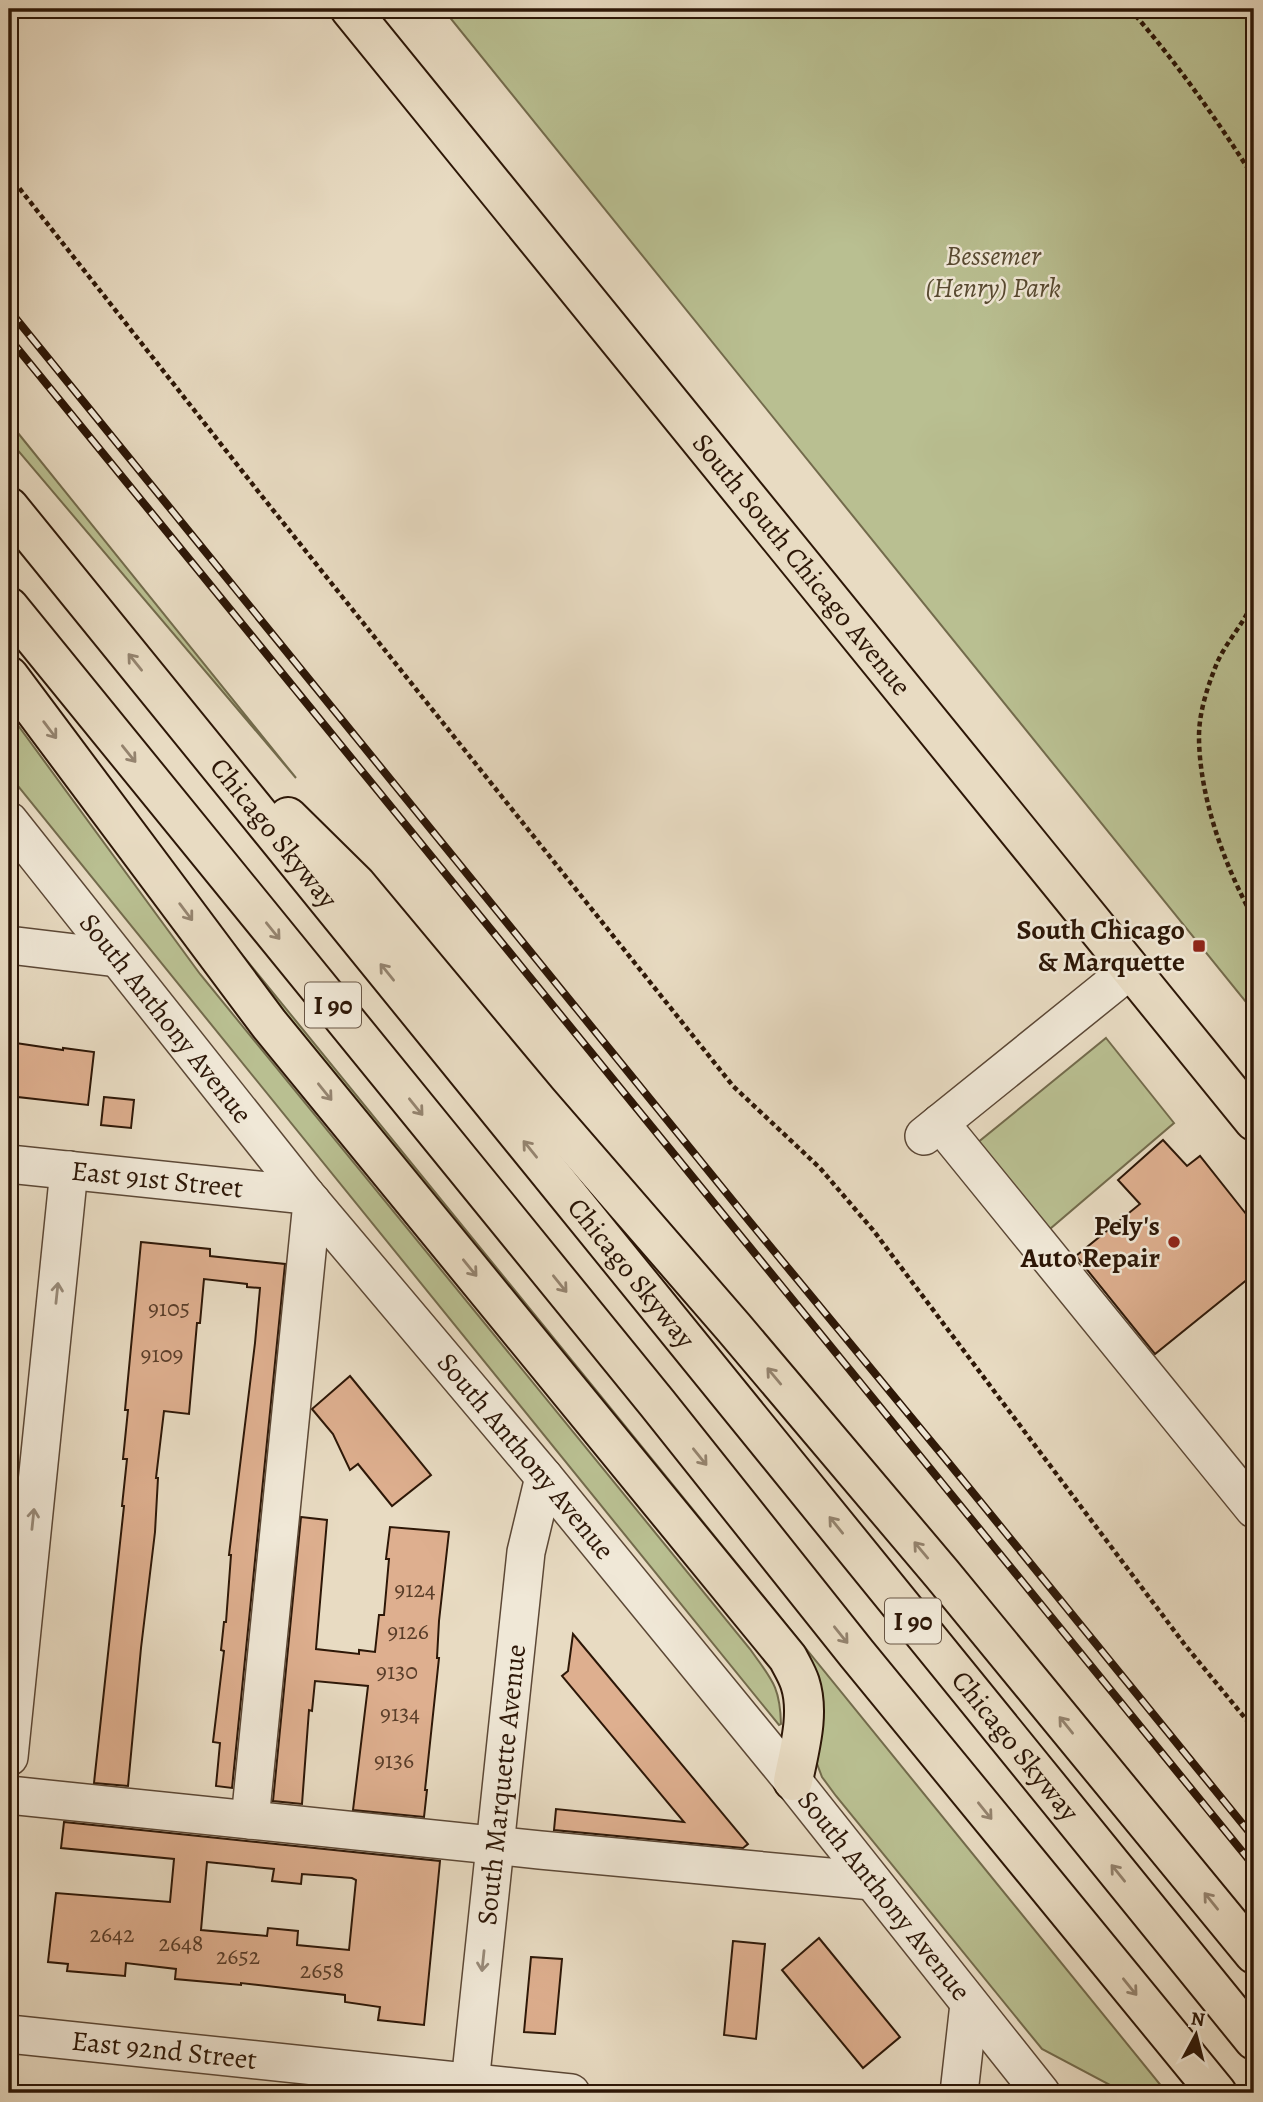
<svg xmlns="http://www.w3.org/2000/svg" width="1263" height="2102" viewBox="0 0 1263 2102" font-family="Alegreya,serif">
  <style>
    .green { fill: #b9bf91; stroke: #736b4c; stroke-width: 2 }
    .building { fill: #deaf8f; stroke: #2d1707; stroke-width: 2; fill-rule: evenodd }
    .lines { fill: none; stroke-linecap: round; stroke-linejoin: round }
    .minor-casing { stroke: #5c4836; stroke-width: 40 }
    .major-casing { stroke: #2d1707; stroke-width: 42 }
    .highway-casing { stroke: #2d1707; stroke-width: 42 }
    .path { stroke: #2d1707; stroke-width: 4.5; stroke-dasharray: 5 3.5; stroke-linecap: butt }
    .minor { stroke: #f0e8d7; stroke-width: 37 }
    .major { stroke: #e8dbc2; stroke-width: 38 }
    .highway { stroke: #e8dbc2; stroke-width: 38 }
    .rail-casing { stroke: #2d1707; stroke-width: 8 }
    .rail { stroke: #f0e8d7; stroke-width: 5; stroke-dasharray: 16; stroke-linecap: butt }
    .oneway { stroke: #94836e }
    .oneway2 { stroke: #988a79 }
    .poi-dot { fill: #8f2418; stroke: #f0e8d7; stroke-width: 2.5 }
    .labels { text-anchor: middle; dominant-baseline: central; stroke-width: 5; stroke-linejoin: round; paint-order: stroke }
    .number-label { font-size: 24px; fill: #593d29 }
    .shield { fill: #f0e8d7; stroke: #685645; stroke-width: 2 }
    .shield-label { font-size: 26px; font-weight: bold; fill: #2d1707 }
    .park-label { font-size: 28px; font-style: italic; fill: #574930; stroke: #f0e8d7 }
    .street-label { font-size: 28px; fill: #2d1707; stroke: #f0e8d7 }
    .poi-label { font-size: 28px; font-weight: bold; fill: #2d1707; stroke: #f0e8d7; text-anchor: end }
  </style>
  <rect width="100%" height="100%" fill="#e8dbc2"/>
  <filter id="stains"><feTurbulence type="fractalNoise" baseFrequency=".00286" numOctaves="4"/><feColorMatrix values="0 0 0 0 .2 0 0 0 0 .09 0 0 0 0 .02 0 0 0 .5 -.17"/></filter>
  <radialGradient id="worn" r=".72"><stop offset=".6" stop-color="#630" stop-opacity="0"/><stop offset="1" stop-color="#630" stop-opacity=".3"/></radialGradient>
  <g class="green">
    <path d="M443 9H1254V1012Z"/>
    <path d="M9 422 22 438 296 778 9 440Z"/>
    <path d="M9 713 200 974 750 1649C771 1679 780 1685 781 1724L779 1725 9 775Z"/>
    <path d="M218 925 1167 2093H1125L1042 2049 836 1796 822 1777 816 1761 819 1700 214 928Z"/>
    <path d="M1106 1038 1174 1123 1044 1234 971 1148Z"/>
  </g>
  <g class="building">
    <path d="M9 1042 63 1050V1048L94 1052 88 1105 9 1096Z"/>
    <path d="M104 1097 134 1100 131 1128 101 1125Z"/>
    <path d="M1163 1140 1187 1166 1200 1156 1254 1224V1274L1155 1354 1076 1256 1140 1204 1118 1180Z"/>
    <path d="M141 1242 210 1249V1256L285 1264 232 1788 216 1786 220 1743 213 1742 224 1651 221 1650 224 1622H226L231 1555H229L255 1343 260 1288 247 1287V1284L204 1279 200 1323H197L189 1414 164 1411 156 1478H158L155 1532 141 1648 128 1786 94 1783 124 1506H122L127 1459H123L128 1410H125Z"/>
    <path d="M350 1376 431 1475 392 1506 358 1464 350 1470 333 1434 312 1409Z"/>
    <path d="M301 1517 327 1520 316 1649 359 1654V1650L375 1652 379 1615H384L389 1559H386L390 1527 449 1532 439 1621 437 1658H439L425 1790H427L424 1817 353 1810 368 1686 315 1681 312 1711 309 1710 302 1804 273 1801Z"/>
    <path d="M573 1634 748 1844 743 1848 554 1830 556 1809 684 1822 562 1676 568 1671Z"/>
    <path d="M64 1822 440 1861 424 2025 378 2020 380 2007 345 2002V1995L241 1983V1985L175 1979 176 1969 126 1963 125 1976 67 1971 68 1964 48 1962 56 1893 170 1902 174 1859 61 1848ZM207 1862 274 1869 272 1881 301 1884 302 1874 352 1878 356 1880 349 1950 297 1945 298 1931 268 1928 267 1936 201 1930Z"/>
    <path d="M819 1938 900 2037 863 2068 782 1970Z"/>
    <path d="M733 1941 765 1944 756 2039 724 2035Z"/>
    <path d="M531 1957 562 1959 555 2034 524 2032Z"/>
  </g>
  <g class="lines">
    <defs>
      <g id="minor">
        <path id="s1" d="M9 821 306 1195 544 1477 793 1781 1041 2093"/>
        <path d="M9 945 117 958"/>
        <path d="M940 1123 1254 1509"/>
        <path d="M924 1136 1131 969"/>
        <path id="s2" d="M9 1164 306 1195"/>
        <path d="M9 1757 69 1170"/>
        <path d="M9 1795 540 1850 872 1881"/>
        <path d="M250 1820 312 1202"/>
        <path id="s3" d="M9 2034 571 2093"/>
        <path id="s4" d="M469 2093 526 1552 544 1477"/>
        <path d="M959 2093 969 2004"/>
      </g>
      <g id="major">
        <path id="s5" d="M350 9 1254 1121"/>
      </g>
      <g id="highway">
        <path id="s6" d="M9 507 1254 2040"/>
        <path d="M9 607 657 1403 857 1654 1217 2093"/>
        <path d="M9 676 269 1024 788 1658C792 1666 797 1674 800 1683 810 1714 799 1750 793 1781"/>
        <path d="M288 817 356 884 538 1102 734 1328 942 1574 1254 1954"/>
      </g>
    </defs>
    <use href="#minor" class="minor-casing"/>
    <use href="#major" class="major-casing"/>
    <use href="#highway" class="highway-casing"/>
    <g class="path">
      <path d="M1130 9C1176 62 1216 118 1254 178"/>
      <path d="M9 175 261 495 733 1086 820 1168 873 1230 1185 1645 1254 1729"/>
      <path d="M1254 598C1246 622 1227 640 1217 663 1208 685 1199 712 1199 736 1199 797 1225 867 1254 919"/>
    </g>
    <use href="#minor" class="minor"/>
    <use href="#major" class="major"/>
    <use href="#highway" class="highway"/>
    <defs>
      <g id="rail">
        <path d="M9 310 750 1222 948 1462 1254 1838"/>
        <path d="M9 338 1254 1866"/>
      </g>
    </defs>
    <use href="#rail" class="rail-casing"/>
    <use href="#rail" class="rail"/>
  </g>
  <defs><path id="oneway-shaft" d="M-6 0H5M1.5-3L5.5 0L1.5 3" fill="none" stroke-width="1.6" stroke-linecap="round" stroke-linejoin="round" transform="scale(1.75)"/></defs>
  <g class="oneway">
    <use href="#oneway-shaft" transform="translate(135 662) rotate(-129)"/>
    <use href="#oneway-shaft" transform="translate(50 730) rotate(53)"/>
    <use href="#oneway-shaft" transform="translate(129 754) rotate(51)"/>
    <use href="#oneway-shaft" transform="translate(186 912) rotate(53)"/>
    <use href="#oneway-shaft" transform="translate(273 931) rotate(51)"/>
    <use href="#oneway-shaft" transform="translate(387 972) rotate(-129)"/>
    <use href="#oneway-shaft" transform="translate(325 1092) rotate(51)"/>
    <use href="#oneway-shaft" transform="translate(416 1107) rotate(51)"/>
    <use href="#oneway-shaft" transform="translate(530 1149) rotate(-129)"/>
    <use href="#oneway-shaft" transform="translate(470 1268) rotate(51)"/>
    <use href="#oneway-shaft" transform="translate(560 1284) rotate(51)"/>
    <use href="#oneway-shaft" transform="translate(774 1376) rotate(-130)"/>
    <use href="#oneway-shaft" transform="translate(700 1457) rotate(51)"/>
    <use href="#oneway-shaft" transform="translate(836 1525) rotate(-129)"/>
    <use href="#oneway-shaft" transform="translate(921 1550) rotate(-130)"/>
    <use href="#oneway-shaft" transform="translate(841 1635) rotate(51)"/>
    <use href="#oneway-shaft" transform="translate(1066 1725) rotate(-129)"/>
    <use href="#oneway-shaft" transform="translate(985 1811) rotate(51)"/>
    <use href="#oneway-shaft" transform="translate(1118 1873) rotate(-129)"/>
    <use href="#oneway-shaft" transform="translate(1211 1901) rotate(-129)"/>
    <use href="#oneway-shaft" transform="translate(1130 1987) rotate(51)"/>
  </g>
  <g class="oneway2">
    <use href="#oneway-shaft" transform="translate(57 1293) rotate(-84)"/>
    <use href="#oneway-shaft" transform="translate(33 1519) rotate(-84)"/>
    <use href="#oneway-shaft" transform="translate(483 1961) rotate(96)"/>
  </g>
  <g class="poi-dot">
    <rect x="1192" y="939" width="14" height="14" rx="3.5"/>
    <circle cx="1174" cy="1242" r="7"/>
  </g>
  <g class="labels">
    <g class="number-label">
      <text x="169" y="1308">9105</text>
      <text x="162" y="1354">9109</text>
      <text x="415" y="1589">9124</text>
      <text x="408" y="1631">9126</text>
      <text x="397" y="1671">9130</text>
      <text x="400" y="1713">9134</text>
      <text x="394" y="1760">9136</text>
      <text x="112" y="1934">2642</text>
      <text x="181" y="1943">2648</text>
      <text x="238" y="1956">2652</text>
      <text x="322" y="1970">2658</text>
    </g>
    <g class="shield">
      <rect x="305" y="982.5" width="56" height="45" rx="5"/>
      <rect x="885" y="1598.5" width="56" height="45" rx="5"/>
    </g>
    <g class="shield-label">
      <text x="333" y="1005">I 90</text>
      <text x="913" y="1621">I 90</text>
    </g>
    <g class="park-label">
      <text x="993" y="256">Bessemer<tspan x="993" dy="32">(Henry) Park</tspan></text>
    </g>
    <g class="street-label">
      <text stroke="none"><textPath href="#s5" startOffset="716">South South Chicago Avenue</textPath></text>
      <text stroke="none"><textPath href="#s6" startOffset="420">Chicago Skyway</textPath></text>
      <text stroke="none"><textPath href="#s1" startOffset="252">South Anthony Avenue</textPath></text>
      <text stroke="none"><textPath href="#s2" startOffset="149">East 91st Street</textPath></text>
      <text stroke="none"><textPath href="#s6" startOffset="987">Chicago Skyway</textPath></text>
      <text stroke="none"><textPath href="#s1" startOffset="819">South Anthony Avenue</textPath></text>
      <text stroke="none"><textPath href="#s6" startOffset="1596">Chicago Skyway</textPath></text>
      <text stroke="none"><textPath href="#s4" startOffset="310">South Marquette Avenue</textPath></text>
      <text stroke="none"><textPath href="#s1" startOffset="1386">South Anthony Avenue</textPath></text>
      <text stroke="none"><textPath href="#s3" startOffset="156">East 92nd Street</textPath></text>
    </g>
    <g class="poi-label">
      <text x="1185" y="930">South Chicago<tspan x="1185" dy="32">&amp; Marquette</tspan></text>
      <text x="1160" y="1226">Pely's<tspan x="1160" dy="32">Auto Repair</tspan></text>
    </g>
  </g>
  <rect width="1263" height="2102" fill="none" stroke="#e8dbc2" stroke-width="35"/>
  <rect x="10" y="10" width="1242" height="2081" fill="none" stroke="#2d1707" stroke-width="3.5"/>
  <rect x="18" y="18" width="1228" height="2067" fill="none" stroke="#2d1707" stroke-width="2"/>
  <g transform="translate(1196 2035) rotate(7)" stroke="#f0e8d7" stroke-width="5" paint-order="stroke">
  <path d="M0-5L12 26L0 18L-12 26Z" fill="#2d1707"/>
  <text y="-10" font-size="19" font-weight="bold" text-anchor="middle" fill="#2d1707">N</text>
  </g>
  <rect width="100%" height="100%" filter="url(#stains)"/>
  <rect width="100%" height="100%" fill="url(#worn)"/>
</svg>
